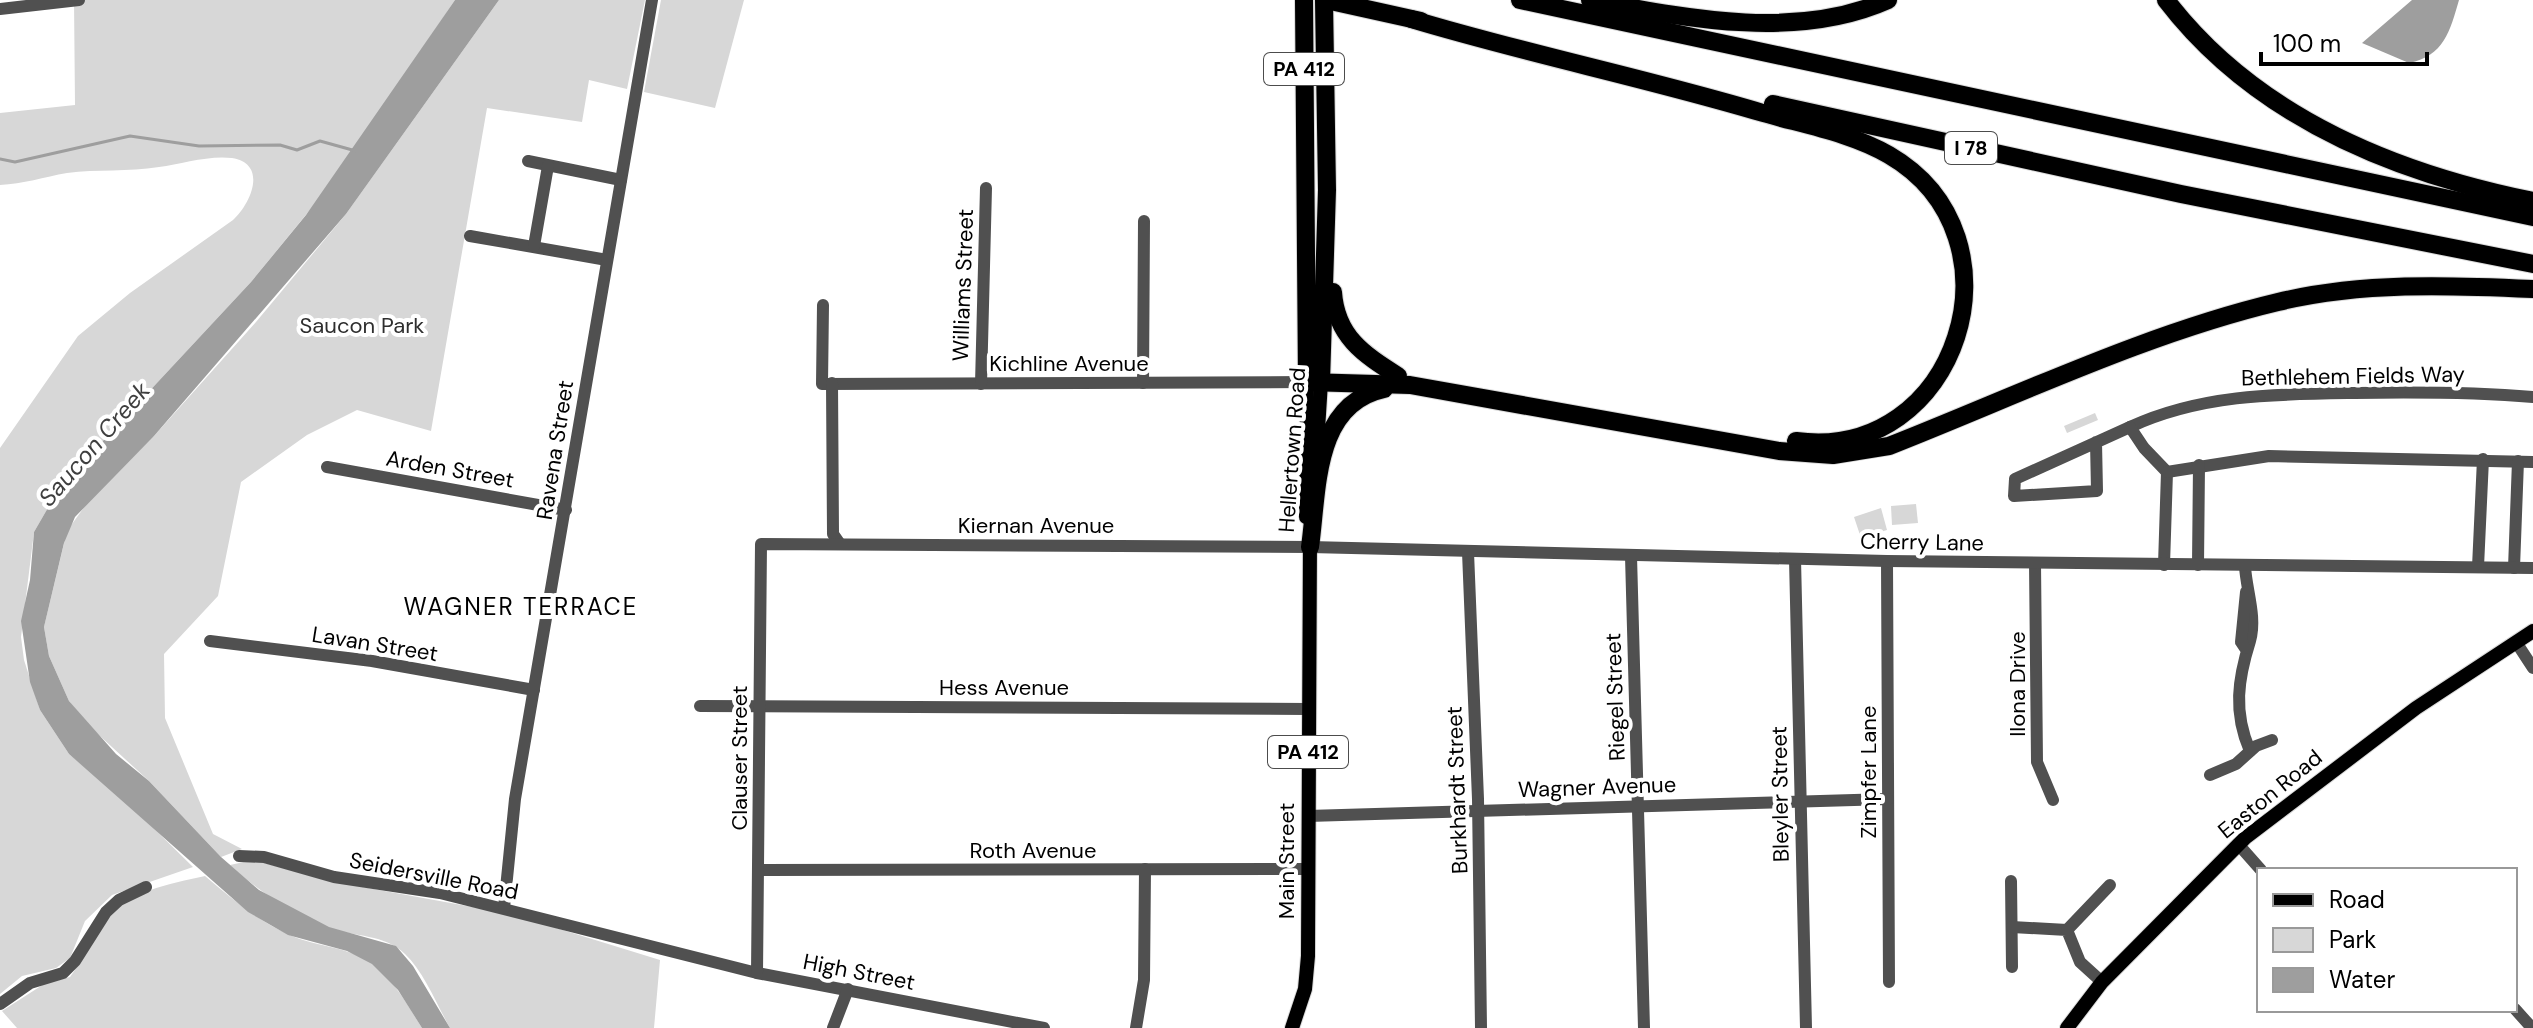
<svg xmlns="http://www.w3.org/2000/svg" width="2533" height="1028" viewBox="0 0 2533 1028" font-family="'DM Sans',sans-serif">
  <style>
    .green { fill: #d7d7d7 }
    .water { fill: #9e9e9e }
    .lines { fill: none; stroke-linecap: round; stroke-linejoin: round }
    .stream { stroke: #9e9e9e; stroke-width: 3 }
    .major-casing { stroke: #dbdbdb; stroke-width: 16 }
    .highway-casing { stroke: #dbdbdb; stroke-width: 20 }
    .minor { stroke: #505050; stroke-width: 12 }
    .major { stroke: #000; stroke-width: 14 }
    .highway { stroke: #000; stroke-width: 18 }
    .labels { text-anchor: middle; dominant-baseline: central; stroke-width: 8; stroke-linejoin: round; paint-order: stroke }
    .shield { fill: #fff; stroke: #4c4c4c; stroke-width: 2 }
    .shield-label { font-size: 20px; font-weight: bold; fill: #000 }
    .street-label { font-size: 22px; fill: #000; stroke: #fff }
    .park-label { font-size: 22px; fill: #2e2e2e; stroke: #fff }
    .water-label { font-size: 24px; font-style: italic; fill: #3f3f3f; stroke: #fff }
    .neighbourhood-label { font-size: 24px; letter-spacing: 2px; fill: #000; stroke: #fff }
  </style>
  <rect width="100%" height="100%" fill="#fff"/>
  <g class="green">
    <path d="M74 0H455L327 189 251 282 60 487 34 532 21 637 24 660 40 710 69 754 126 801 193 867 112 895 85 921 70 958 56 968 22 976 0 994V448L78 336 130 293 233 220C250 205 269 164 232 158 209 155 181 164 159 167 128 172 97 169 67 173 44 177 23 184 0 185V113L75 105Z"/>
    <path d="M499 0H645L627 89 589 80 582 122 487 108 431 431 357 410 307 435 241 482 218 596 164 654 165 718 213 834 242 849 221 857 149 781 88 725 69 701 49 656 44 627 67 531 90 499 154 436 256 322 346 214Z"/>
    <path d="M661 0H744L715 108 644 92Z"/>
    <path d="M2095 413 2098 420 2067 433 2064 426Z"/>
    <path d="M1916 504 1918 523 1892 525 1891 506Z"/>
    <path d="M1881 508 1887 530 1861 538 1854 517Z"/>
    <path d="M253 860 335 882 511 914 660 960 654 1028H450C437 1005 424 972 405 954 385 934 354 937 330 928 293 914 259 892 230 865Z"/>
    <path d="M205 876C232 899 259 922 292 936 319 947 349 947 373 964 395 981 408 1006 422 1028H17L2 1011 44 984 70 977C83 960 90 939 103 922 127 891 169 884 205 876Z"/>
  </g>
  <g class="water">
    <path d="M455 0H499L346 214 154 436 75 517 64 543 44 627 49 656 69 701 116 754 149 781 221 857 259 890 329 927 396 946 413 966 450 1028H422L398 990 372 964 347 951 288 935 248 912 69 754 40 710 30 682 21 621 30 580 34 532 60 487 251 282 306 215Z"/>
    <path d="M2412 0H2459C2450 31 2444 56 2409 63L2362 43Z"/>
  </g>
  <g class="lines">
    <path class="stream" d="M0 159 15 162 130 136 199 146 280 145 297 150 320 141 356 151"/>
    <defs>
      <g id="major">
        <path d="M1316 462 1321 382"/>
        <path d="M1306 517 1307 382"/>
        <path d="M1292 1028 1305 989 1308 956 1310 538"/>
        <path d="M2067 1028 2102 982 2245 838 2416 708 2533 631"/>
      </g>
      <g id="highway">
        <path d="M1304 0 1307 382 1410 385 1779 451 1833 455 1889 446C2014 397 2147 333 2278 302 2360 282 2449 285 2533 289"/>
        <path d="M1326 0 1421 21"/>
        <path d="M1520 0 2533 217"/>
        <path d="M1590 0C1685 18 1796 41 1888 0"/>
        <path d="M2166 0C2254 115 2394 173 2533 201"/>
        <path d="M1411 19C1527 54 1646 78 1763 113 1805 125 1851 133 1889 155 2030 237 1958 463 1796 441"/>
        <path d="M1773 104 2181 194 2533 264"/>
        <path d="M1333 292C1336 336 1363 354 1398 376"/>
        <path d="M1321 382 1327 190 1324 0"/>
        <path d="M1310 547C1318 491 1313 404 1384 389"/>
      </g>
    </defs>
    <use href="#major" class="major-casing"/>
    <use href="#highway" class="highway-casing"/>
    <g class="minor">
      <path d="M0 9 79 0"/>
      <path d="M528 161 621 180"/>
      <path d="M470 236 607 260"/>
      <path d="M534 246 548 166"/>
      <path d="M823 305 822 384 1307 382"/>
      <path d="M832 383 833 534 840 544"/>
      <path d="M1143 383 1144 221"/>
      <path d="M981 384 986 188"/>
      <path d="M2130 427C2201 394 2277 394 2354 393 2414 392 2473 392 2533 397"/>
      <path d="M2096 442 2097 491 2014 496 2015 479 2130 427 2144 448 2167 472 2164 565"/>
      <path d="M327 467 566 510"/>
      <path d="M2167 472 2269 456 2533 462"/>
      <path d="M1468 552 1478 799 1481 1028"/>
      <path d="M1631 556 1644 1028"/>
      <path d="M1795 559 1806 1028"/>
      <path d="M1887 561 1889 982"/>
      <path d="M2035 563 2037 762 2053 800"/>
      <path d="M2198 565 2199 465"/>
      <path d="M2245 566C2246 589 2257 617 2250 641 2238 679 2233 712 2250 751"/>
      <path d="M2478 567 2483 459"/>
      <path d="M2514 568 2518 461"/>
      <path d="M210 641 372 661 534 690"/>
      <path d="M2516 642 2533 668"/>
      <path d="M2245 648 2241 642 2246 592"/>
      <path d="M700 706 1308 709"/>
      <path d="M2210 775 2236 764 2256 746 2272 740"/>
      <path d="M1308 816 1888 799"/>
      <path d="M2238 844 2261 870"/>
      <path d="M239 856 264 857 334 877 440 893 757 973 1044 1028"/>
      <path d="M759 870 1308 869"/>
      <path d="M2011 881 2012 967"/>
      <path d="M504 908 515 799 652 0"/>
      <path d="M2012 927 2067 930 2080 962 2102 982"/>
      <path d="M2067 930 2110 885"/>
      <path d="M757 973 761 544 1310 547 1887 561 2533 568"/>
      <path d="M0 1004 30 983 63 973 75 961 106 912 119 900 146 887"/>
      <path d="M2515 1009 2532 1028"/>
      <path d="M833 1028 848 989"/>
      <path d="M1136 1028 1144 980 1145 869"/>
    </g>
    <use href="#major" class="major"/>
    <use href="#highway" class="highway"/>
  </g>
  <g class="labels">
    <g class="shield">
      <rect x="1264" y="53" width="80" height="32" rx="6"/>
      <rect x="1945" y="132" width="52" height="32" rx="6"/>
      <rect x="1268" y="736" width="80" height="32" rx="6"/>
    </g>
    <g class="shield-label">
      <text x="1304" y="69">PA 412</text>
      <text x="1971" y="148">I 78</text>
      <text x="1308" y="752">PA 412</text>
    </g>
    <g class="street-label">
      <text transform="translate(963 285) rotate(-88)">Williams Street</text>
      <text x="1069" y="363">Kichline Avenue</text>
      <text transform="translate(2353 376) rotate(-1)">Bethlehem Fields Way</text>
      <text transform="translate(555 450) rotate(-81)">Ravena Street</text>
      <text transform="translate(1292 450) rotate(-86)">Hellertown Road</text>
      <text transform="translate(450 469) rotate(10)">Arden Street</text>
      <text x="1036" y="525">Kiernan Avenue</text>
      <text transform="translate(1922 542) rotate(1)">Cherry Lane</text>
      <text transform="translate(375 644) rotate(9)">Lavan Street</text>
      <text transform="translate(2017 684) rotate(-90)">Ilona Drive</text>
      <text x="1004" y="687">Hess Avenue</text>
      <text transform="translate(1615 697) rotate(-92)">Riegel Street</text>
      <text transform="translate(739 758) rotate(-90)">Clauser Street</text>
      <text transform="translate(1868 772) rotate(-90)">Zimpfer Lane</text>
      <text transform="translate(1597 787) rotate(-2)">Wagner Avenue</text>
      <text transform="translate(1457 790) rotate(-92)">Burkhardt Street</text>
      <text transform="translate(1780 794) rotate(-91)">Bleyler Street</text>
      <text transform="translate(2270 794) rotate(-39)">Easton Road</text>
      <text x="1033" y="850">Roth Avenue</text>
      <text transform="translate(1286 861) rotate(-90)">Main Street</text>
      <text transform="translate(434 876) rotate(11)">Seidersville Road</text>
      <text transform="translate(859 972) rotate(11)">High Street</text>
    </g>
    <g class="park-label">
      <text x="362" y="325">Saucon Park</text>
    </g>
    <g class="water-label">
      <text transform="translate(94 444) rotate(-49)">Saucon Creek</text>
    </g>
    <g class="neighbourhood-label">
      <text x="521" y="606">WAGNER TERRACE</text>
    </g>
  </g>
  <rect x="2257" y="868" width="260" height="144" fill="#ffffff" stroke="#999999" stroke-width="2"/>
  <rect x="2273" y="894" width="40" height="12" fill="#000000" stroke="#999999" stroke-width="2"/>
  <text x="2329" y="908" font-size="24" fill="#000000">Road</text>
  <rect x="2273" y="928" width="40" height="24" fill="#d7d7d7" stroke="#999999" stroke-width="2"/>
  <text x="2329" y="948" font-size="24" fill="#000000">Park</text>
  <rect x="2273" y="968" width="40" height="24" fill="#9e9e9e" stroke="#999999" stroke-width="2"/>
  <text x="2329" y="988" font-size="24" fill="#000000">Water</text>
  <path d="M2261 52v12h166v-12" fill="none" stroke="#000000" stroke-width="4"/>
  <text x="2273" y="52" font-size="24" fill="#000000" stroke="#ffffff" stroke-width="6" paint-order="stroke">100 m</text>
</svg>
